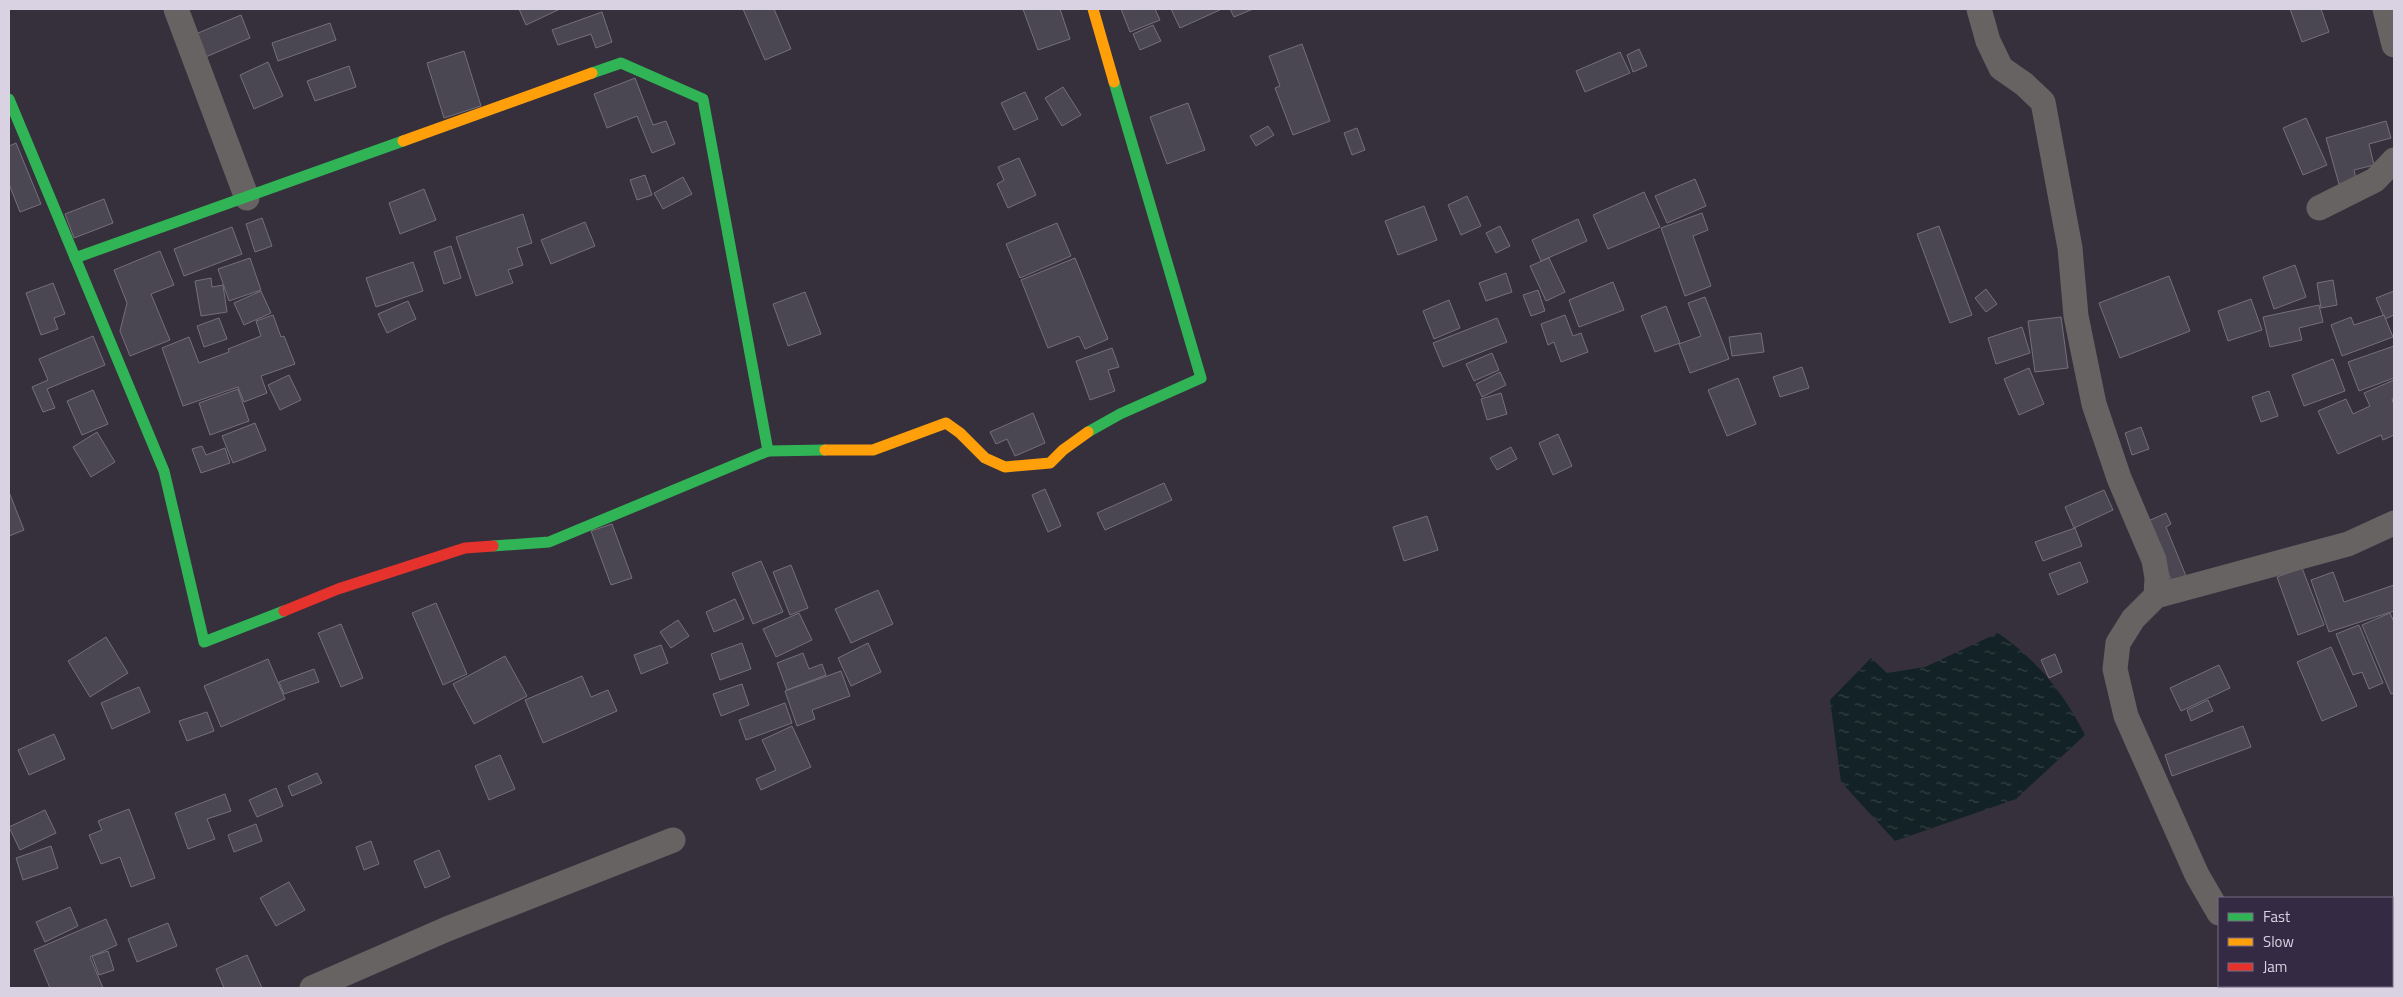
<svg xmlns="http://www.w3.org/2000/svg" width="2403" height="997" viewBox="0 0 2403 997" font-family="'Titillium Web',sans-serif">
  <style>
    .water { fill: url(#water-ripples) }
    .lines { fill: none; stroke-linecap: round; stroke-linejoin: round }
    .stream { stroke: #132226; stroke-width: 8 }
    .building { fill: #4b4752; stroke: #746f7a }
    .street { stroke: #676362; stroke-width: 25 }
    .fast { stroke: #30b455; stroke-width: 11 }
    .slow { stroke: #ff9f0a; stroke-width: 11 }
    .jam { stroke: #e5322d; stroke-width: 11 }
  </style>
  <defs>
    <pattern id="water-ripples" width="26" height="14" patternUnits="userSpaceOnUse" patternTransform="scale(1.25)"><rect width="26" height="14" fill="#132226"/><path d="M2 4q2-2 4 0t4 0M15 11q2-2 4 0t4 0" fill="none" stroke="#354145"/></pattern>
  </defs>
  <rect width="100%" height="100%" fill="#36303d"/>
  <path class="water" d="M1998 633C2037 660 2064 693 2085 735L2016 799 1895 841 1841 782 1830 700 1871 658 1887 673 1925 667Z"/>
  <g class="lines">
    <g class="stream">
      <path d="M2392 921 2394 920"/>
      <path d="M2241 988 2247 986"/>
    </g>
  </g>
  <g class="building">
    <path d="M519 9H560L526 25Z"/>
    <path d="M743 9H774L791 49 765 60Z"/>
    <path d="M1023 9H1060L1070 39 1038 50Z"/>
    <path d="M1121 9H1155L1160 20 1130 32Z"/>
    <path d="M1171 9H1222L1180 28Z"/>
    <path d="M1230 9H1253L1234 17Z"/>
    <path d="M2290 9H2321L2329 32 2302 42Z"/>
    <path d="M602 12 612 42 596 48 591 34 558 45 552 30Z"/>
    <path d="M241 15 250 38 201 59 191 36Z"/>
    <path d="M330 23 336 40 278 61 272 43Z"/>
    <path d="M1153 25 1161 41 1140 50 1133 34Z"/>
    <path d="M1302 44 1330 121 1293 135 1275 88 1280 86 1269 56Z"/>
    <path d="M1639 49 1647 66 1633 72 1627 55Z"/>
    <path d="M464 51 481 106 444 118 427 63Z"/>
    <path d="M1620 52 1630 73 1585 92 1576 71Z"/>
    <path d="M268 62 283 96 254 109 240 75Z"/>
    <path d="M349 66 356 87 315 101 307 81Z"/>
    <path d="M635 78 653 125 666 121 675 144 652 153 637 116 607 128 594 94Z"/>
    <path d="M1063 87 1081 115 1062 126 1045 98Z"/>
    <path d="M1025 92 1038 119 1014 130 1001 103Z"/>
    <path d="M1188 103 1205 150 1167 164 1150 117Z"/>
    <path d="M2306 118 2327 165 2303 175 2283 128Z"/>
    <path d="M2386 121 2391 138 2369 144 2374 165 2354 170 2356 179 2339 184 2326 138Z"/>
    <path d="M1268 126 1274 135 1256 146 1250 136Z"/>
    <path d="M1357 128 1365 150 1352 155 1344 133Z"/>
    <path d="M16 143 41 204 20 212 9 184V146Z"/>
    <path d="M1019 158 1036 195 1008 208 997 184 1004 180 998 167Z"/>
    <path d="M645 175 652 195 637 200 630 180Z"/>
    <path d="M683 177 692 194 663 209 654 193Z"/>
    <path d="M1695 179 1706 206 1667 223 1655 196Z"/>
    <path d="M424 189 436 220 400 234 389 203Z"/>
    <path d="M1644 192 1660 227 1608 249 1593 215Z"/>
    <path d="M1467 196 1481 226 1461 235 1448 205Z"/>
    <path d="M104 199 113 223 74 238 65 214Z"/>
    <path d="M1424 206 1437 240 1398 255 1385 221Z"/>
    <path d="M1702 213 1708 230 1693 236 1711 286 1685 296 1661 228Z"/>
    <path d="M523 214 532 243 517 248 523 265 508 270 513 283 476 296 456 237Z"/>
    <path d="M262 218 272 246 255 252 246 224Z"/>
    <path d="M1578 219 1587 241 1541 261 1532 240Z"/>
    <path d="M585 222 595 246 551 264 541 240Z"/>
    <path d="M1057 223 1071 256 1020 278 1006 244Z"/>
    <path d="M1500 226 1510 246 1496 253 1486 233Z"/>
    <path d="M1939 226 1972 315 1950 323 1917 234Z"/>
    <path d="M232 227 242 254 184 276 174 249Z"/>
    <path d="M451 246 461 278 444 284 434 252Z"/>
    <path d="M160 251 174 285 151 294 170 340 130 356 120 331 127 303 114 270Z"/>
    <path d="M250 258 261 290 229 301 218 269Z"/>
    <path d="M1075 258 1108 339 1085 349 1079 336 1048 348 1021 280Z"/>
    <path d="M1549 258 1565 292 1546 301 1530 266Z"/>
    <path d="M413 262 423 291 376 307 366 278Z"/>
    <path d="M2295 265 2306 297 2274 309 2263 277Z"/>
    <path d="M1506 273 1512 292 1486 301 1479 283Z"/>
    <path d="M2169 276 2190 331 2120 358 2099 303Z"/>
    <path d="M211 278 212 287 223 285 227 312 201 316 195 281Z"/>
    <path d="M2333 280 2337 305 2321 308 2317 283Z"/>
    <path d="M1613 282 1624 310 1579 327 1569 300Z"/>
    <path d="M53 283 65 314 54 318 58 329 41 335 26 293Z"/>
    <path d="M1986 289 1997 304 1986 312 1975 298Z"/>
    <path d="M1538 290 1545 311 1531 316 1523 295Z"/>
    <path d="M261 291 271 313 244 325 234 303Z"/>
    <path d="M2394 291V315L2385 319 2376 298Z"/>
    <path d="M805 292 821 334 788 346 773 304Z"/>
    <path d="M1705 297 1729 359 1690 373 1679 344 1701 336 1688 303Z"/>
    <path d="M2251 299 2262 330 2228 341 2218 311Z"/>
    <path d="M1449 300 1460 328 1434 339 1423 311Z"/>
    <path d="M408 301 416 319 387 333 378 314Z"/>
    <path d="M2319 305 2323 322 2299 328 2302 340 2270 347 2263 317Z"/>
    <path d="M1666 306 1680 343 1655 352 1641 316Z"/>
    <path d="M273 315 281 337 284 336 295 364 261 376 267 393 244 402 238 387 183 406 162 348 189 337 199 363 229 352 228 349 261 336 256 321Z"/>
    <path d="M1565 315 1573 336 1581 333 1588 352 1561 362 1554 342 1548 345 1541 324Z"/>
    <path d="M2384 315 2393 337 2342 356 2331 325 2351 317 2354 325Z"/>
    <path d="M2061 317 2068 368 2035 372 2028 321Z"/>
    <path d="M219 318 227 339 204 347 197 326Z"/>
    <path d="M1497 318 1507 342 1443 367 1433 343Z"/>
    <path d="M2022 327 2030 353 1996 364 1988 338Z"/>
    <path d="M1761 333 1764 352 1732 356 1729 337Z"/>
    <path d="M93 336 105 365 47 389 55 408 43 412 32 387 48 380 39 359Z"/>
    <path d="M2394 346V378L2359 391 2348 362Z"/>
    <path d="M1112 348 1119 367 1108 370 1115 391 1090 400 1076 361Z"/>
    <path d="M1492 353 1499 370 1474 381 1466 364Z"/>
    <path d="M2333 359 2345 391 2304 406 2292 375Z"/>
    <path d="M1802 367 1809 388 1780 397 1773 377Z"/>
    <path d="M2029 368 2044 404 2019 415 2004 379Z"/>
    <path d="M1500 372 1506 385 1482 397 1476 384Z"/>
    <path d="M289 375 301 400 280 410 268 385Z"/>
    <path d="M1738 378 1756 424 1727 436 1708 390Z"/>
    <path d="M2394 380V398L2392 399 2394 405V435L2383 440 2381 435 2338 454 2318 411 2346 399 2353 414 2370 406 2364 393Z"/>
    <path d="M238 389 249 421 210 435 199 403Z"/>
    <path d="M93 390 108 424 82 435 67 401Z"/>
    <path d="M2269 391 2278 416 2261 422 2252 397Z"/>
    <path d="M1501 393 1507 414 1487 420 1481 399Z"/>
    <path d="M1033 413 1045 443 1015 456 1007 439 996 444 990 432Z"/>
    <path d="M255 423 266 450 233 463 222 436Z"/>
    <path d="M2141 427 2149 449 2132 455 2125 433Z"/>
    <path d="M97 432 115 462 91 477 73 447Z"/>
    <path d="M1558 434 1572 466 1553 475 1539 443Z"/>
    <path d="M202 446 206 455 225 448 230 463 201 473 192 449Z"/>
    <path d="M1511 447 1517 459 1497 470 1490 458Z"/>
    <path d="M1164 483 1172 500 1105 530 1097 513Z"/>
    <path d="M1045 489 1061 526 1048 532 1032 495Z"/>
    <path d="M2104 490 2113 510 2074 528 2065 507Z"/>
    <path d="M9 492 24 530 9 536Z"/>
    <path d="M2166 513 2171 524 2166 527 2188 581 2174 587 2146 522Z"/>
    <path d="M1427 516 1438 550 1404 561 1393 527Z"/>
    <path d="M612 524 632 578 611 585 591 531Z"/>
    <path d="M2075 528 2082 546 2043 561 2035 542Z"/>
    <path d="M761 561 783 612 753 624 732 573Z"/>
    <path d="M2080 562 2088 582 2058 595 2049 574Z"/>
    <path d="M791 565 808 608 790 615 773 572Z"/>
    <path d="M2302 568 2324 625 2298 635 2277 577Z"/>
    <path d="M2333 572 2344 602 2394 585V611L2329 632 2311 580Z"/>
    <path d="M878 590 893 624 851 643 835 609Z"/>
    <path d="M735 599 744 619 714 632 706 612Z"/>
    <path d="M436 603 467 674 443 685 412 613Z"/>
    <path d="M799 613 812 640 776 657 763 629Z"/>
    <path d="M2390 613 2394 622V693L2391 694 2362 625Z"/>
    <path d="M678 620 689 636 671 648 660 632Z"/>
    <path d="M341 624 363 678 341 687 318 633Z"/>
    <path d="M2359 625 2383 683 2369 689 2362 672 2353 675 2336 634Z"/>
    <path d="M106 637 128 673 90 697 68 661Z"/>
    <path d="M742 643 751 669 720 680 711 654Z"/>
    <path d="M868 643 881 672 851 686 838 658Z"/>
    <path d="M661 645 668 663 641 674 634 655Z"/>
    <path d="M2331 647 2357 706 2322 721 2297 662Z"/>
    <path d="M803 653 809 669 822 664 826 675 787 690 777 663Z"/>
    <path d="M2055 654 2062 672 2049 678 2041 660Z"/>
    <path d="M505 656 527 696 474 724 453 684Z"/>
    <path d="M268 659 285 699 221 727 204 686Z"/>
    <path d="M2219 665 2230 688 2181 711 2170 688Z"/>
    <path d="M314 669 319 682 284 694 279 682Z"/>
    <path d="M841 671 850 696 812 710 815 719 797 726 785 691Z"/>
    <path d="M582 676 591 697 608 690 617 711 543 743 525 700Z"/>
    <path d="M742 684 749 705 721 716 713 694Z"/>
    <path d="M139 687 150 712 112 729 101 703Z"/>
    <path d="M2208 700 2213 711 2191 721 2187 710Z"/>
    <path d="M785 703 792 723 746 740 739 720Z"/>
    <path d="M207 712 214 731 187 741 179 721Z"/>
    <path d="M792 726 811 767 761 790 756 779 776 770 762 740Z"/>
    <path d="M2243 726 2251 747 2172 776 2165 755Z"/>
    <path d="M54 734 65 759 29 775 18 750Z"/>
    <path d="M500 755 515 789 489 800 475 766Z"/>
    <path d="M317 773 322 783 292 796 288 786Z"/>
    <path d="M276 788 283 806 257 817 249 800Z"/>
    <path d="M225 794 231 811 207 819 215 839 188 849 175 813Z"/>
    <path d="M129 809 155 878 131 887 120 857 101 864 89 835 102 830 98 821Z"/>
    <path d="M45 810 56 833 20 850 9 827Z"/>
    <path d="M256 824 262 841 234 852 228 835Z"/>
    <path d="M371 841 379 864 364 870 356 847Z"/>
    <path d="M51 846 58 868 23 880 16 858Z"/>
    <path d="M439 850 450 877 425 888 414 861Z"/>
    <path d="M289 882 305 910 276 926 260 898Z"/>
    <path d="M70 907 78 926 45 942 36 922Z"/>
    <path d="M106 919 117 945 90 957 103 988H50L34 950Z"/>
    <path d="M168 923 177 946 137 962 128 939Z"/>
    <path d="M108 951 114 970 99 975 92 956Z"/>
    <path d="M247 955 262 988H224L216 969Z"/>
  </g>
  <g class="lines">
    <g class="street">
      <path d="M176 9 247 198"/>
      <path d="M1979 9 1988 41 2001 68 2024 84 2043 102 2070 248 2076 316 2094 404 2119 478 2154 560 2157 578 2156 596 2133 619 2118 643 2115 669 2126 716 2197 875 2219 913"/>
      <path d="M2385 9 2394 45"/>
      <path d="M2319 208 2375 180 2394 160"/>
      <path d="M2156 596 2348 544 2394 523"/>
      <path d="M2284 986 2286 988"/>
      <path d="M312 988 447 929 673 840"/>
    </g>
    <g class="fast">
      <path d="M592 73 621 63 703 99 768 451"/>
      <path d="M9 99 164 471 204 642 284 611"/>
      <path d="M75 258 403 141"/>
      <path d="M1088 432 1120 414 1201 378 1114 82"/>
      <path d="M493 546 549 542 768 451 825 450"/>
    </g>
    <g class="slow">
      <path d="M1093 9 1114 82"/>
      <path d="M403 141 592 73"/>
      <path d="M825 450H873L946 423 960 433 985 458 1005 467 1050 463 1063 450 1088 432"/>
    </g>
    <path class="jam" d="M284 611 338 589 465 548 493 546"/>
  </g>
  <rect width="2403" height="997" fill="none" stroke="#d8d2e2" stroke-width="20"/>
  <rect x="2218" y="897" width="175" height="90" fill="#352a43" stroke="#766d83"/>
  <rect x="2228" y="913" width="25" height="8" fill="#30b455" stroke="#766d83"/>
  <text x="2263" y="922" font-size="15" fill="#d8d2e2">Fast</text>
  <rect x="2228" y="938" width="25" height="8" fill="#ff9f0a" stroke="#766d83"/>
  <text x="2263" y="947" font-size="15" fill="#d8d2e2">Slow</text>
  <rect x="2228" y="963" width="25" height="8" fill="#e5322d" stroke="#766d83"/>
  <text x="2263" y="972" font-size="15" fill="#d8d2e2">Jam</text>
</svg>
